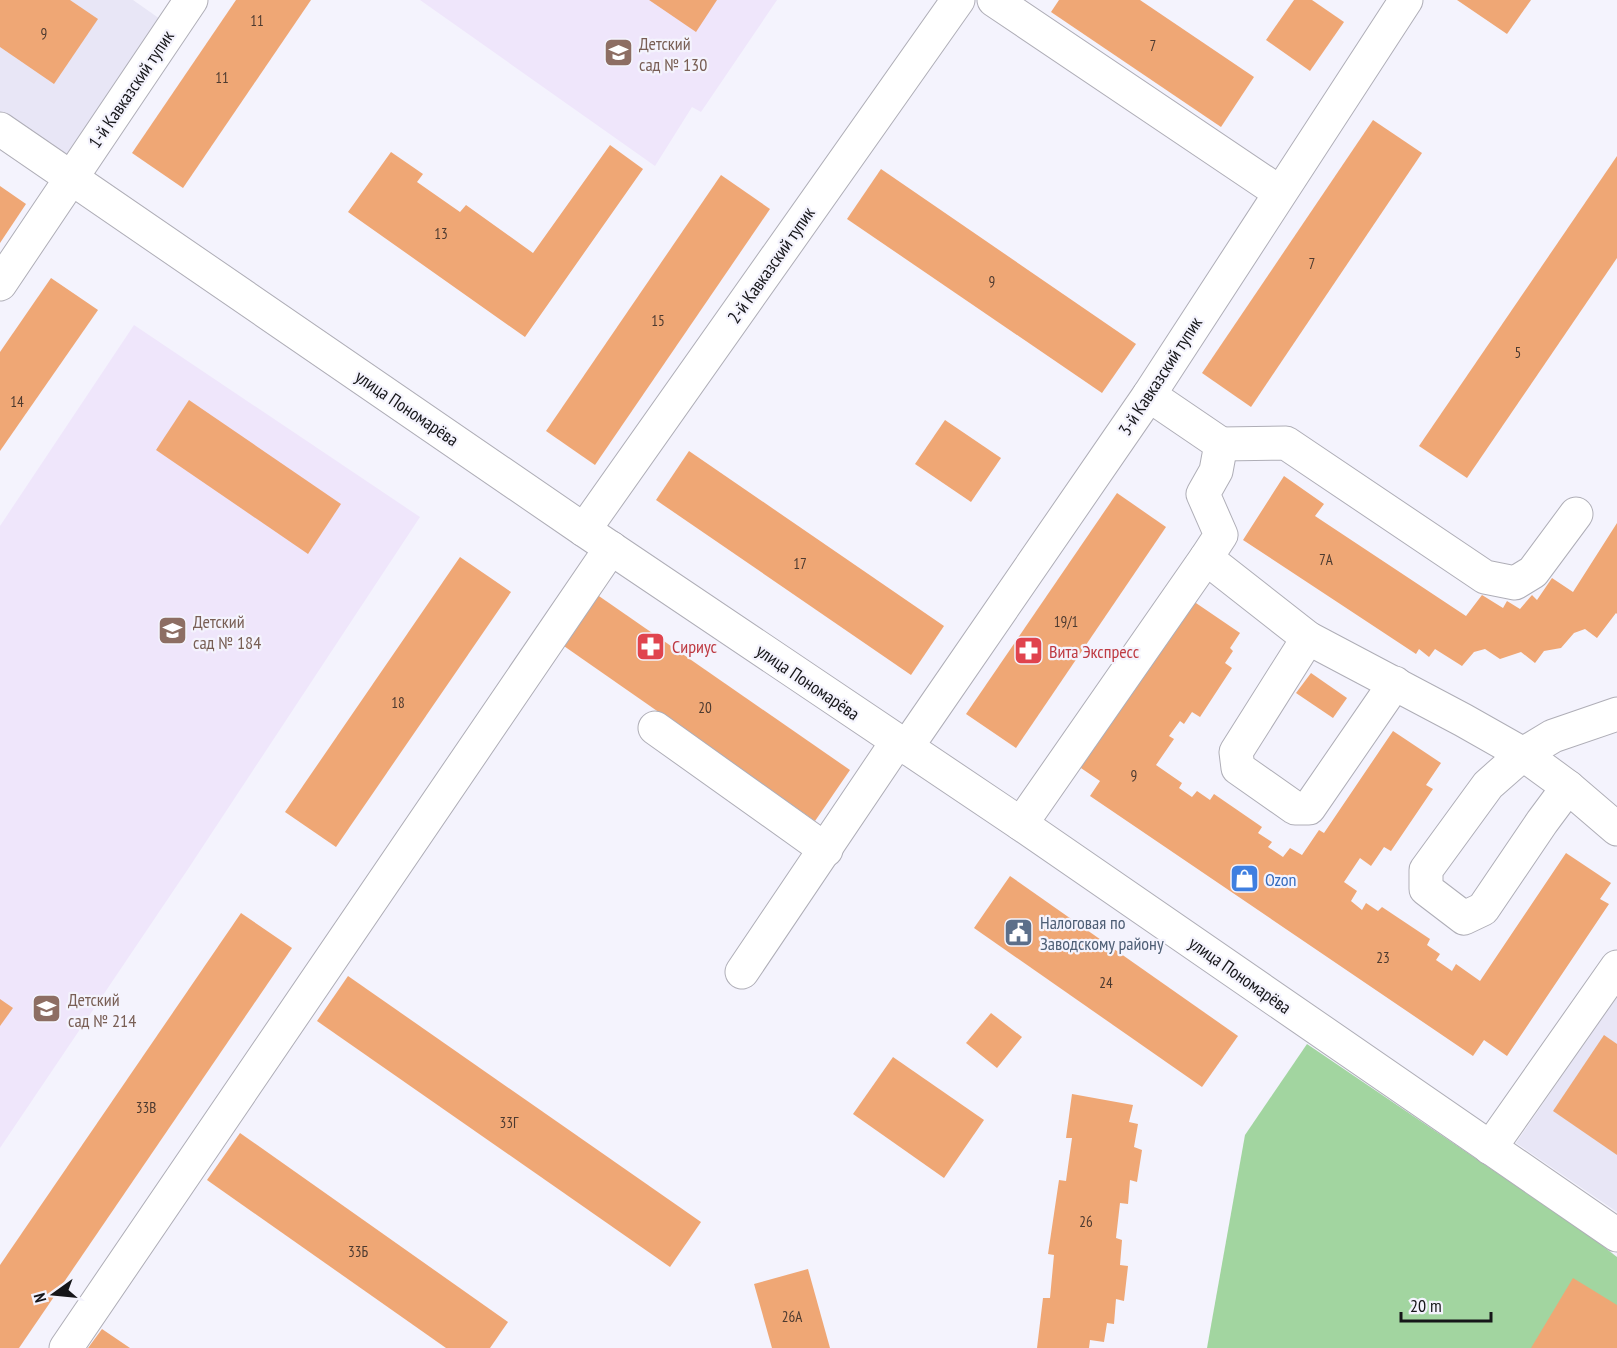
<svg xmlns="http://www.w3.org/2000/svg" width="1617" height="1348" viewBox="0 0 1617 1348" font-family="'PT Sans Narrow',sans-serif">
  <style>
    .built { fill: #e8e6f6 }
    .education { fill: #efe6fb }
    .green { fill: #a2d5a0 }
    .building { fill: #efa775 }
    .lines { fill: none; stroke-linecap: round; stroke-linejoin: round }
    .minor-casing { stroke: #afaeb7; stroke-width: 35 }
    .minor { stroke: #fff; stroke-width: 33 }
    .labels { text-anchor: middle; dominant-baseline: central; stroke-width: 4.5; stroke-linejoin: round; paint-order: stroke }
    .number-label { font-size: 15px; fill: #4c3a30 }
    .education-label { font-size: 18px; fill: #785e54; stroke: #f4f3fd; text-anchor: start }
    .street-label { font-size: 18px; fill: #161619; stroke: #f4f3fd }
    .health-label { font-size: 18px; fill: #be3a42; stroke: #f4f3fd; text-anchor: start }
    .shop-label { font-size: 18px; fill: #366cbe; stroke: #f4f3fd; text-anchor: start }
    .service-label { font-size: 18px; fill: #4e5e75; stroke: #f4f3fd; text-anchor: start }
  </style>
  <rect width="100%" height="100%" fill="#f4f3fd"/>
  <g class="built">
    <path d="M0 0H133L160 19 66 158 0 112Z"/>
    <path d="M1617 995V1212L1516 1143Z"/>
  </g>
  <g class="education">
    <path d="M420 0H777L701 112 692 107 655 166Z"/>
    <path d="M134 325 420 517 188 869 0 1148V526Z"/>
  </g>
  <path class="green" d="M1307 1044 1590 1236 1617 1257V1348H1207L1245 1135Z"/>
  <g class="building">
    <path d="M0 0H70L98 19 54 84 0 47Z"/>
    <path d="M236 0H311L183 188 132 153Z"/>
    <path d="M649 0H717L696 32Z"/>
    <path d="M1059 0H1140L1254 77 1221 127 1051 12Z"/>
    <path d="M1294 0H1312L1344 22 1310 71 1266 40Z"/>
    <path d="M1457 0H1531L1507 34Z"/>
    <path d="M1373 120 1422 153 1251 407 1202 373Z"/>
    <path d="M610 145 643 169 525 337 348 212 391 152 423 174 417 182 460 212 466 205 533 253Z"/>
    <path d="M1617 156V258L1467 478 1419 446Z"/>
    <path d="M881 169 1136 344 1102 393 847 219Z"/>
    <path d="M721 175 770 209 595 465 546 431Z"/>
    <path d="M0 186 26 204 0 243Z"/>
    <path d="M51 278 98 310 0 451V352Z"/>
    <path d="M189 400 341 504 308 554 156 450Z"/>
    <path d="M945 420 1001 458 971 502 915 464Z"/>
    <path d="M689 451 944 626 911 675 656 500Z"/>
    <path d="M1284 476 1324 504 1315 516 1466 616 1482 595 1503 608 1507 601 1520 609 1532 595 1537 600 1552 578 1573 592 1617 523V614L1616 613 1597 638 1585 629 1574 633 1561 648 1544 651 1535 663 1521 652 1500 659 1485 649 1474 652 1462 666 1435 649 1429 657 1419 649 1416 654 1243 540Z"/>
    <path d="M1117 493 1166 527 1016 748 966 714Z"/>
    <path d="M460 557 511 592 336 847 285 812Z"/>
    <path d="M596 594 850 770 815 821 561 644Z"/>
    <path d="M1193 601 1240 633 1230 648 1233 651 1225 663 1232 668 1200 717 1192 712 1184 724 1180 721 1169 736 1174 739 1156 765 1182 783 1179 788 1192 797 1197 791 1210 800 1214 794 1262 827 1258 833 1272 842 1268 847 1283 857 1290 848 1302 855 1319 830 1324 833 1393 731 1441 763 1426 785 1433 789 1391 851 1384 847 1371 866 1360 858 1344 882 1357 891 1351 901 1362 910 1366 903 1378 911 1382 907 1430 939 1427 945 1440 954 1436 960 1452 971 1456 964 1480 981 1566 853 1611 883 1600 899 1609 904 1507 1056 1484 1040 1473 1056 1090 796 1100 781 1075 764Z"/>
    <path d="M1311 673 1347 698 1333 718 1296 693Z"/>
    <path d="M1010 876 1238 1036 1202 1087 974 928Z"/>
    <path d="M241 913 292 948 19 1348H0V1265Z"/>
    <path d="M348 976 701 1222 670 1267 317 1021Z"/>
    <path d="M0 999 13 1008 0 1026Z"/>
    <path d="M991 1013 1022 1037 997 1068 966 1043Z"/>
    <path d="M1604 1035 1617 1044V1155L1553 1111Z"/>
    <path d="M893 1057 984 1120 944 1178 853 1114Z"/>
    <path d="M1072 1094 1133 1105 1129 1122 1138 1124 1134 1147 1142 1150 1137 1182 1130 1180 1128 1204 1120 1203 1116 1238 1122 1240 1120 1265 1128 1266 1124 1301 1116 1299 1114 1324 1107 1323 1104 1342 1090 1340 1089 1348H1037L1043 1298H1050L1054 1255 1048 1254 1059 1180 1066 1181 1072 1138H1066Z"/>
    <path d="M240 1133 508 1322 490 1348H446L207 1180Z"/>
    <path d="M808 1269 830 1348H772L754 1284Z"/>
    <path d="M1573 1278 1617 1305V1348H1531Z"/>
    <path d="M102 1329 130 1348H88Z"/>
  </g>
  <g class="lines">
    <defs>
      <g id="minor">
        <path d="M994 0 1279 192"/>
        <path d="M0 129 584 530 1021 824 1617 1235"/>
        <path d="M0 284 191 0"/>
        <path d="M1149 395 1221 444 1216 471 1203 494 1221 535 1206 558 1308 638 1463 720 1523 754 1568 787 1617 829"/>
        <path d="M1221 444 1286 443 1485 577 1515 583 1533 572 1576 514"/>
        <path d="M584 530 958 0"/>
        <path d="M1308 638 1236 752 1238 768 1295 808H1309L1395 683"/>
        <path d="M655 728 826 850"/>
        <path d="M906 748 1149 395 1406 0"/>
        <path d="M1568 787 1542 822 1483 909 1464 918 1426 889V870L1488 785 1523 754 1553 736 1617 714"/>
        <path d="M1021 824 1206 558"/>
        <path d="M742 972 897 742"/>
        <path d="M1490 1148 1617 967"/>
        <path d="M66 1348 611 548"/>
      </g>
    </defs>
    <use href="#minor" class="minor-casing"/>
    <use href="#minor" class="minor"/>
  </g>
  <defs>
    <symbol id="school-square" viewBox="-11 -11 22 22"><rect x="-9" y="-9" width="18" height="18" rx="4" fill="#8d6e63" stroke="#f4f3fd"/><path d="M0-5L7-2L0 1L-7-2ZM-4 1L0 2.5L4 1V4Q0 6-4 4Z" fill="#fff"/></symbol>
    <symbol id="pharmacy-square" viewBox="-11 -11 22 22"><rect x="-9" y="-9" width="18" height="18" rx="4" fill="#e0444e" stroke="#f4f3fd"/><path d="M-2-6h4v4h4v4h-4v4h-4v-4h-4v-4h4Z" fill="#fff"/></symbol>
    <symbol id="shop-square" viewBox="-11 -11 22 22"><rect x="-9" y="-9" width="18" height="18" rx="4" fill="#3f7fe0" stroke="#f4f3fd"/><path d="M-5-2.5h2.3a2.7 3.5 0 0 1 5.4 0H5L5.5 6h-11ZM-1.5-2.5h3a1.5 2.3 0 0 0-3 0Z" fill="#fff"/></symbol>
    <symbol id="civic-square" viewBox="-11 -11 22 22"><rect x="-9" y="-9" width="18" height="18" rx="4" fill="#5c6f8a" stroke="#f4f3fd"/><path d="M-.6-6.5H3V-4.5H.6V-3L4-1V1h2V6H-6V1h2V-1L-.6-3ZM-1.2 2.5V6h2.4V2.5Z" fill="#fff"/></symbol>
  </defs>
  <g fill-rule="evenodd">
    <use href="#school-square" x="602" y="36" width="33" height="33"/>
    <use href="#school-square" x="156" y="614" width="33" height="33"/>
    <use href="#pharmacy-square" x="634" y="630" width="33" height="33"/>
    <use href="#pharmacy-square" x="1012" y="634" width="33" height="33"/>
    <use href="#shop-square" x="1228" y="862" width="33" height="33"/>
    <use href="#civic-square" x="1002" y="916" width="33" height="33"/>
    <use href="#school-square" x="30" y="992" width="33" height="33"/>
  </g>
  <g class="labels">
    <g class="number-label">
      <text x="257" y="20">11</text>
      <text x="44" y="33">9</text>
      <text x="1153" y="45">7</text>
      <text x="222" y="77">11</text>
      <text x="441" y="233">13</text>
      <text x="1312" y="263">7</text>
      <text x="992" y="281">9</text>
      <text x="658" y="320">15</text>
      <text x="1518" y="352">5</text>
      <text x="17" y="401">14</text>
      <text x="1326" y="559">7А</text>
      <text x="800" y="563">17</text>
      <text x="1066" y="621">19/1</text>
      <text x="398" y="702">18</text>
      <text x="705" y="707">20</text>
      <text x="1134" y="775">9</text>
      <text x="1383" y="957">23</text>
      <text x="1106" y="982">24</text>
      <text x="146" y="1107">33В</text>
      <text x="509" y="1122">33Г</text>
      <text x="1086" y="1221">26</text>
      <text x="358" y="1251">33Б</text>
      <text x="792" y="1316">26А</text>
    </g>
    <g class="education-label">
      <text x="639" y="43">Детский<tspan x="639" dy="21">сад № 130</tspan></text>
      <text x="193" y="621">Детский<tspan x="193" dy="21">сад № 184</tspan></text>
      <text x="68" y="999">Детский<tspan x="68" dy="21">сад № 214</tspan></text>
    </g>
    <g class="street-label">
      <text transform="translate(131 89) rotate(-56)">1-й Кавказский тупик</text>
      <text transform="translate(771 265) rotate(-55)">2-й Кавказский тупик</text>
      <text transform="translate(1160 376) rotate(-57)">3-й Кавказский тупик</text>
      <text transform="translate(407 408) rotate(34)">улица Пономарёва</text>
      <text transform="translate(808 682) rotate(34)">улица Пономарёва</text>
      <text transform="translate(1240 975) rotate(35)">улица Пономарёва</text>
    </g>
    <g class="health-label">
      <text x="672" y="646">Сириус</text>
      <text x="1049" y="651">Вита Экспресс</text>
    </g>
    <g class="shop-label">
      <text x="1265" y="879">Ozon</text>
    </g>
    <g class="service-label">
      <text x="1040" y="922">Налоговая по<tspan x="1040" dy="21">Заводскому району</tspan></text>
    </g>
  </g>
  <g transform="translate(54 1294) rotate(255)" stroke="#f4f3fd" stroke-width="4.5" paint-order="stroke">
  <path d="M0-4.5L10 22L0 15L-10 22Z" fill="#161619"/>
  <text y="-9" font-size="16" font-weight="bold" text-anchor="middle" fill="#161619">N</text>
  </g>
  <path d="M1401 1312v9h90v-9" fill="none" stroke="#161619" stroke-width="3"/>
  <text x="1410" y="1312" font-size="18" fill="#161619" stroke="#f4f3fd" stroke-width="4.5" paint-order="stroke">20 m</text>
</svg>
